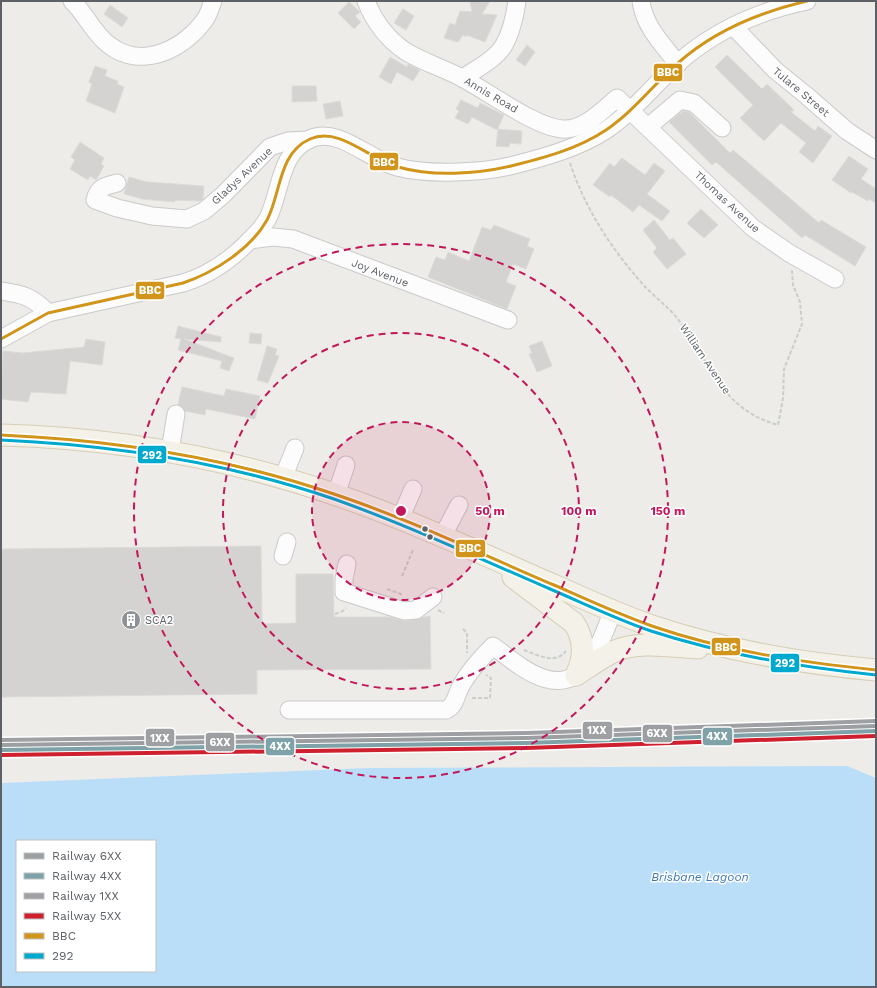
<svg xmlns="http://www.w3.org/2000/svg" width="877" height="988" viewBox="0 0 877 988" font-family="'Work Sans',sans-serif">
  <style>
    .water { fill: #bbdef8; fill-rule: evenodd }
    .building { fill: #d4d3d1; stroke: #dcdbd7 }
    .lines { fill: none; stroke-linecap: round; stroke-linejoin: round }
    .minor-casing { stroke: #cacaca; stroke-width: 19 }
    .major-casing { stroke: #d6cdb5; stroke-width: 23 }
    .path { stroke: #c9cecb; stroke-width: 2; stroke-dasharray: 4 2; stroke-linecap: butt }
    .minor { stroke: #fcfcfc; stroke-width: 17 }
    .major { stroke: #f3f1e8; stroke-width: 21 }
    .bus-1-casing { stroke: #fff; stroke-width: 6 }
    .bus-2-casing { stroke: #fff; stroke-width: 6 }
    .bus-1 { stroke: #d0951a; stroke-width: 3 }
    .bus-2 { stroke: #00a9ce; stroke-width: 3 }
    .rail-1-casing { stroke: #fff; stroke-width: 7 }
    .rail-2-casing { stroke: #fff; stroke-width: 7 }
    .rail-3-casing { stroke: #fff; stroke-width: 7 }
    .rail-4-casing { stroke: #fff; stroke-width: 7 }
    .rail-1 { stroke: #9c9fa2; stroke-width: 4 }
    .rail-2 { stroke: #7ea2a7; stroke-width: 4 }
    .rail-3 { stroke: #9ea0a3; stroke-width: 4 }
    .rail-4 { stroke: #ce202f; stroke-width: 4 }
    .ring { fill: none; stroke: #c2185b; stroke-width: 2; stroke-dasharray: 7 5 }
    .bus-dot { fill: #5d6166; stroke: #fff; stroke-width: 1.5 }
    .labels { text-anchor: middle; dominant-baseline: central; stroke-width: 3; stroke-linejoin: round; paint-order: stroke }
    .street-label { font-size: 11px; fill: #5d6166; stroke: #fff }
    .poi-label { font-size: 11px; fill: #5d6166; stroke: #fff; text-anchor: start }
    .water-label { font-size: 12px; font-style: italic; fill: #3d78b7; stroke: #fff }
    .centre { fill: #c2185b; stroke: #fff; stroke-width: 2 }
    .ring-label { font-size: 12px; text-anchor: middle; font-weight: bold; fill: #c2185b; stroke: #fff; stroke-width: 3; stroke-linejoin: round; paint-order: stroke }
    .line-badge { stroke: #fff; stroke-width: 1.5 }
    .badge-label { font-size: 11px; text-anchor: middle; font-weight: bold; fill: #fff }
  </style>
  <rect width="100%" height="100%" fill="#edece8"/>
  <path class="water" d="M847 766 876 778V987H1V783L368 768ZM17 841H155V971H17Z"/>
  <g class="building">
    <path d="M470 1H490L482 14 497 15 485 42 466 35V37L463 35 458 42 444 38 450 23 455 25 460 11 472 12Z"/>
    <path d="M349 2 360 12 355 16 361 22 354 29 338 13Z"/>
    <path d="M110 5 128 18 122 27 104 14Z"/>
    <path d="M403 9 414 16 406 30 394 23Z"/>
    <path d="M527 45 535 52 525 66 516 60Z"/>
    <path d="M727 55 762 89 767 84 794 110 791 112 815 131 818 126 832 136 813 163 799 152 806 143 781 123 764 141 740 118 753 105 715 67Z"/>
    <path d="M390 57 407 67 408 64 420 70 413 81 397 72 391 84 379 77Z"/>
    <path d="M95 66 107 70 105 76 118 81 117 84 124 87 115 113 86 101 92 84 89 82Z"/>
    <path d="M292 86H316L317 101 292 102Z"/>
    <path d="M461 100 478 108 480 103 504 115 497 130 472 117 468 124 455 118 459 111 456 109Z"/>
    <path d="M340 101 343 116 326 119 323 104Z"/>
    <path d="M683 111 689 112 730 153 733 150 819 223 821 220 866 247 855 266 805 235 802 238 716 162 712 165 669 122Z"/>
    <path d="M498 129 522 131 521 144 510 143 509 147 496 146Z"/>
    <path d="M80 142 104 158 101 164 104 166 96 180 90 176 88 180 70 169 75 160 71 157Z"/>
    <path d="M849 156 868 169 861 179 876 189V203L869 199 868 201 852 192 851 193 832 180Z"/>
    <path d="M622 158 645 175 654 163 665 171 647 194 670 211 662 221 639 205 633 212 611 195 610 197 593 185 610 163 614 167Z"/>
    <path d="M129 177 147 182 204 186 203 199 200 201 175 200V202L142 199 124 194Z"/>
    <path d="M701 209 718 225 704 238 687 223Z"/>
    <path d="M654 220 670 240 673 238 686 254 667 269 653 252 657 248 643 230Z"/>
    <path d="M494 225 530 239 527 246 534 249 526 269 513 264 506 282 516 286 507 309 428 277 436 257 445 260 448 252 469 261 482 227 491 230Z"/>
    <path d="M178 326 221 337V342L184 339 234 358 229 371 220 368 222 361 178 350 181 339 175 338Z"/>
    <path d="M250 333 262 334 261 344 249 343Z"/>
    <path d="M86 339 105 342 102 365 70 361 66 394 31 392 28 402 1 399 3 351 23 353 84 347Z"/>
    <path d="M542 341 552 366 537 372 529 354 532 353 529 346Z"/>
    <path d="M267 346 277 349 275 355 279 356 268 383 257 380Z"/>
    <path d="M182 387 224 396 226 389 260 396 255 419 206 409 205 415 185 411 178 404Z"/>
    <path d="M261 546 262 624 296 623V574H333L334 617H389L405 621 430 616 431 669 257 670V694L1 697V549Z"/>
  </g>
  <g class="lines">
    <defs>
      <g id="minor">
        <path d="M72 1C86 14 93 33 109 45 142 71 186 48 206 18 209 13 211 6 213 1"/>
        <path d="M366 1C374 21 386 38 405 51 422 62 444 68 462 78 489 92 535 127 562 129 583 131 603 110 617 98L753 228 789 253 835 279"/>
        <path d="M641 1C644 26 663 45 678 64"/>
        <path d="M733 26 775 70 807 96 847 131 876 150"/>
        <path d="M463 78C476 69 496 59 504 45 511 33 515 15 517 1"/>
        <path d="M648 127 680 100 694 103 722 128"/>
        <path d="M117 183C105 186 98 187 95 200L117 208 152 216 187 219 204 211 223 195 270 147 288 141 309 140"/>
        <path d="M250 240 273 237 293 239 508 320"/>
        <path d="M1 291C23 294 33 297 48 313"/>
        <path d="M1 339 48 313 183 283C210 275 232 259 252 238 258 232 264 226 268 218 281 192 279 153 310 139 338 126 369 160 397 167 427 175 479 173 510 166 542 158 579 148 606 130 633 112 654 85 678 63 715 30 759 11 807 1"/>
        <path d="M170 451 176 414"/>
        <path d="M283 478 295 448"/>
        <path d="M336 495 346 465"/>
        <path d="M400 519 413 489"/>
        <path d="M442 537 459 505"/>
        <path d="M283 556 287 542"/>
        <path d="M347 564 344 579V592L404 611 416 610 433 597"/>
        <path d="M289 710H446C456 706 456 694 461 686 469 671 481 658 493 646 521 667 560 703 590 661 600 647 606 627 613 611"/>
      </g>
      <g id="major">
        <path d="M1 435C114 438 226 457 334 494 410 520 484 555 558 587 589 601 620 615 652 626 725 651 799 663 876 670"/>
        <path d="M513 577 574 623C585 640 585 657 576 675"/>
        <path d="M576 675C589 667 602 657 615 651 640 640 673 647 698 648"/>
      </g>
    </defs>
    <use href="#minor" class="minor-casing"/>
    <use href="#major" class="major-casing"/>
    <g class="path">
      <path d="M570 163C584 206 610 247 640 281 652 296 669 306 680 322 711 364 721 409 778 425L783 398 784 369 802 324 800 302 793 285 792 270"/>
      <path d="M402 576 413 550"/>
      <path d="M387 589 401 594 402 596"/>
      <path d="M438 610 444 613"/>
      <path d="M335 614 343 611 346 608"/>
      <path d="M463 629 467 633V653"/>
      <path d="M524 650C538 655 555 665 566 651"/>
      <path d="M472 698H490L491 678 486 675"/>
    </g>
    <use href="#minor" class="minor"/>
    <use href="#major" class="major"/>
    <defs>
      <g id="bus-1">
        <path d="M1 339 48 313 183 283C213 273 251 249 267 220 281 194 278 153 310 139 340 126 370 160 398 167 433 177 476 174 511 166 543 158 578 149 606 130 634 111 654 84 678 63 715 30 760 12 807 1"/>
        <path d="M1 435C115 440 226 457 334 494 409 519 481 554 554 585 586 599 618 614 652 626 724 651 800 662 876 670"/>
      </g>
      <path id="bus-2" d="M1 440C114 445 226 462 334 499 407 525 478 558 550 589 583 603 616 619 651 631 724 655 799 667 876 675"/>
    </defs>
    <use href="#bus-1" class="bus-1-casing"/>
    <use href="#bus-2" class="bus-2-casing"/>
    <use href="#bus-1" class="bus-1"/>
    <use href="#bus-2" class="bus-2"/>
    <defs>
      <path id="rail-1" d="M1 745 526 738 876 726"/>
      <path id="rail-2" d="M1 750 526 743 876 731"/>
      <path id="rail-3" d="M1 740 526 733 876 721"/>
      <path id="rail-4" d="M1 755 526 748 876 736"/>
    </defs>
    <use href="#rail-1" class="rail-1-casing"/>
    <use href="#rail-2" class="rail-2-casing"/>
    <use href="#rail-3" class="rail-3-casing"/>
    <use href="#rail-4" class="rail-4-casing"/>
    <use href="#rail-1" class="rail-1"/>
    <use href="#rail-2" class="rail-2"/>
    <use href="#rail-3" class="rail-3"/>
    <use href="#rail-4" class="rail-4"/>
  </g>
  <circle cx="401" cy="511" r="89" fill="#c2185b" fill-opacity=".12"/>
  <g class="ring">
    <circle cx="401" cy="511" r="89"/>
    <circle cx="401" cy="511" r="178"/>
    <circle cx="401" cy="511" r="267"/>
  </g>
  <defs>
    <symbol id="building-disc" viewBox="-11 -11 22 22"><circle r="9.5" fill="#8f9294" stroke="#fff"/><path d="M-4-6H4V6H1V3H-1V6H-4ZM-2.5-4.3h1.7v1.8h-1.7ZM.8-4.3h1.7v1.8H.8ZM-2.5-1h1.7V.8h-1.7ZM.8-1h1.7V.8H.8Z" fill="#fff"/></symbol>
  </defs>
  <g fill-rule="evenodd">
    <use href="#building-disc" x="120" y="609" width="22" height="22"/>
  </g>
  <g class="bus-dot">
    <circle cx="425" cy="529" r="3.5"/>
    <circle cx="430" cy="537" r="3.5"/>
  </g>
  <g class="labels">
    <g class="street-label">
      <text transform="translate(801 92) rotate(40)">Tulare Street</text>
      <text transform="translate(491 95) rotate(30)">Annis Road</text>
      <text transform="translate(242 176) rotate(-43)">Gladys Avenue</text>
      <text transform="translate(727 202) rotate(43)">Thomas Avenue</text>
      <text transform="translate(380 273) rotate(21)">Joy Avenue</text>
      <text transform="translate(705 359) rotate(56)">William Avenue</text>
    </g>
    <g class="poi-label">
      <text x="145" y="620">SCA2</text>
    </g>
    <g class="water-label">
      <text x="700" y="877">Brisbane Lagoon</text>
    </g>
  </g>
  <circle cx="401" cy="511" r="6" class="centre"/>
  <g class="ring-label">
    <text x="490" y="515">50 m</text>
    <text x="579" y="515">100 m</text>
    <text x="668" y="515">150 m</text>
  </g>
  <g class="line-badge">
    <rect x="653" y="63" width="30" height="19" rx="4" fill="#d0951a"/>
    <rect x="369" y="152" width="30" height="19" rx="4" fill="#d0951a"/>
    <rect x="135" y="281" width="30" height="19" rx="4" fill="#d0951a"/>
    <rect x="137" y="445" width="30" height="19" rx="4" fill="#00a9ce"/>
    <rect x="455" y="539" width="31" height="19" rx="4" fill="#d0951a"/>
    <rect x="711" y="637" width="30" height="19" rx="4" fill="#d0951a"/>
    <rect x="770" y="653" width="30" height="20" rx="4" fill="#00a9ce"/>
    <rect x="582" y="721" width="31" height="19" rx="4" fill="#9ea0a3"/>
    <rect x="642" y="724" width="31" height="19" rx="4" fill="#9c9fa2"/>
    <rect x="702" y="727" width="31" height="19" rx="4" fill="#7ea2a7"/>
    <rect x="145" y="728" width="30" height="19" rx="4" fill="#9ea0a3"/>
    <rect x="205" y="732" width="30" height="20" rx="4" fill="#9c9fa2"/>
    <rect x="265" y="737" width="30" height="19" rx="4" fill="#7ea2a7"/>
  </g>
  <g class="badge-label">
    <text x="668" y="76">BBC</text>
    <text x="384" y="166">BBC</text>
    <text x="150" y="294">BBC</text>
    <text x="152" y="459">292</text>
    <text x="470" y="552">BBC</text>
    <text x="726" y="651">BBC</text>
    <text x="785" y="667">292</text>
    <text x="597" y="734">1XX</text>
    <text x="657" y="737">6XX</text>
    <text x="717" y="740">4XX</text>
    <text x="160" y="742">1XX</text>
    <text x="220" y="746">6XX</text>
    <text x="280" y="750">4XX</text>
  </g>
  <rect width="877" height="988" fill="none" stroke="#5d6166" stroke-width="4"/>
  <rect x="16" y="840" width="140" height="132" fill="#ffffff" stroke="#bec0c2"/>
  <rect x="24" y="853" width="20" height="6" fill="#9c9fa2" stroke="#bec0c2"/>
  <text x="52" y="860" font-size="12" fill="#5d6166">Railway 6XX</text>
  <rect x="24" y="873" width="20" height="6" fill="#7ea2a7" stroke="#bec0c2"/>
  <text x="52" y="880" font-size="12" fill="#5d6166">Railway 4XX</text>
  <rect x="24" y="893" width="20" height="6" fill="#9ea0a3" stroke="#bec0c2"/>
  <text x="52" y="900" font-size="12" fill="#5d6166">Railway 1XX</text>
  <rect x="24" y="913" width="20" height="6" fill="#ce202f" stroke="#bec0c2"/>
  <text x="52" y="920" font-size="12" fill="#5d6166">Railway 5XX</text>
  <rect x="24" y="933" width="20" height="6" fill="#d0951a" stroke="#bec0c2"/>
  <text x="52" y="940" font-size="12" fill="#5d6166">BBC</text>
  <rect x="24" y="953" width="20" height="6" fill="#00a9ce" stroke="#bec0c2"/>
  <text x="52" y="960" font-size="12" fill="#5d6166">292</text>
</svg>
